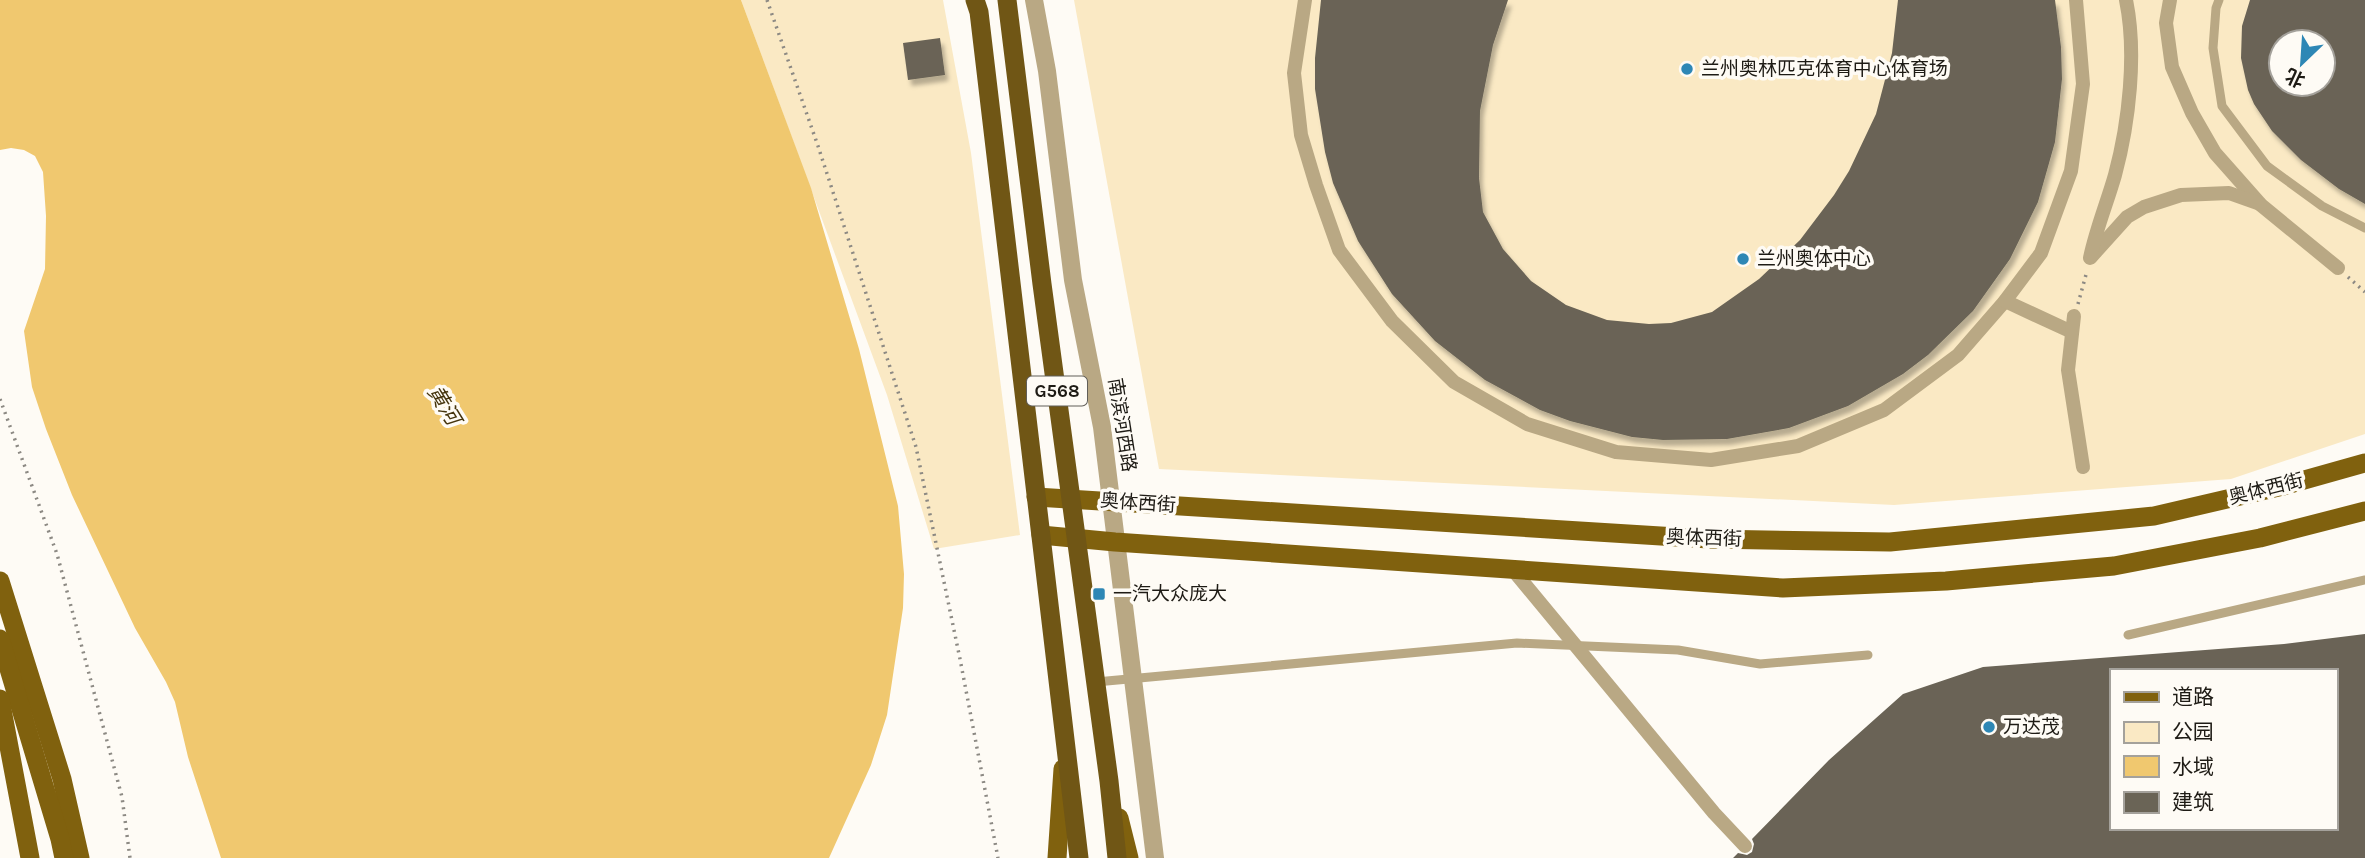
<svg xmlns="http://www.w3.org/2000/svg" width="2365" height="858" viewBox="0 0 2365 858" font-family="Karla,'Noto Sans SC',sans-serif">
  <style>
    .green { fill: #fae9c4; fill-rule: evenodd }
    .water { fill: #f0c86f }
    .building { fill: #6a6456; fill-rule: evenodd; filter: url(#shadow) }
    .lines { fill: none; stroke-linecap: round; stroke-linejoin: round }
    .path { stroke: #8c8983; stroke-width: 3.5; stroke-dasharray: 2 5; stroke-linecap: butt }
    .service { stroke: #b9a884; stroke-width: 9 }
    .pedestrian { stroke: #b9a884; stroke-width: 14 }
    .minor { stroke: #b9a884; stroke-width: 18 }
    .primary { stroke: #80610e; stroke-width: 19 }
    .trunk { stroke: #705615; stroke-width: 19 }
    .poi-dot { fill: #2e87b5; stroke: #fefbf5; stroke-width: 2.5 }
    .labels { text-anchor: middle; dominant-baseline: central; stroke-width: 7; stroke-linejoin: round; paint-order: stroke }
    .shield { fill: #fefbf5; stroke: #615e58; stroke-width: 2 }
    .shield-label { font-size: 18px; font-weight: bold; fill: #1e1b15 }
    .poi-label { font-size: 19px; fill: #1e1b15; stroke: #fefbf5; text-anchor: start }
    .street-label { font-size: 19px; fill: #1e1b15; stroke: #fefbf5 }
    .water-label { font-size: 21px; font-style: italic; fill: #46350e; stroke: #fefbf5 }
  </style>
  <defs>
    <filter id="shadow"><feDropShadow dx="3.5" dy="6" stdDeviation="2" flood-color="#0004"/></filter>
  </defs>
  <rect width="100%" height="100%" fill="#fefbf5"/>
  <g class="green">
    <path d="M741 0H943L971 153 1020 535 934 549 887 395Z"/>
    <path d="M1074 0H2365V434L2231 479 1894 505 1159 469ZM2281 42H2323V84H2281Z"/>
  </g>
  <path class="water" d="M0 0H741L811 188 859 349 898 506 904 574 903 608 887 715 871 765 829 858H221L188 757 175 702 166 682 135 628 72 495 46 429 32 387 24 331 45 269 46 216 43 172 35 156 24 150 11 148 0 150Z"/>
  <g class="building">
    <path d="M1321 0H1508L1493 45 1480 111 1479 178 1483 212 1503 249 1531 281 1566 305 1607 320 1649 324 1671 323 1712 312 1759 279 1800 240 1834 195 1849 171 1876 114 1892 53 1898 0H2055L2061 47 2062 79 2055 142 2038 202 2010 259 1973 311 1928 355 1903 374 1848 406 1789 428 1727 439 1663 440 1632 437 1570 421 1540 410 1485 380 1435 341 1392 294 1358 241 1333 183 1325 152 1315 89V58Z"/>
    <path d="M2250 0H2365V204L2339 189 2301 160 2272 131 2254 104 2248 90 2241 58 2242 26ZM2281 42H2323V84H2281Z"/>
    <path d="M940 38 945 75 908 80 903 43Z"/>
    <path d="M2365 634V858H1733L1738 853 1747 855 1752 852 1754 844 1752 839 1829 760 1903 694 1983 667 2284 644ZM2111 671H2335V828H2111Z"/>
  </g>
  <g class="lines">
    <g class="path">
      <path d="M767 0 818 146 916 447 960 659 998 858"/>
      <path d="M2348 277 2365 292"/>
      <path d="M2078 304 2087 271"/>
      <path d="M0 399 57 554 122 797 130 858"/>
    </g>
    <g class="service">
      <path d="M2219 0 2216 8 2213 48 2222 106 2267 166 2322 206 2365 228"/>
      <path d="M2128 635 2365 580"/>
      <path d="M1096 682 1517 643 1678 650 1760 664 1868 655"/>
    </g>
    <g class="pedestrian">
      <path d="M1305 0 1294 73 1301 135 1316 185 1339 250 1392 321 1454 382 1527 424 1616 452 1711 460 1798 446 1884 410 1958 355 2005 301 2041 253 2071 171 2083 84 2076 0"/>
      <path d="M2170 0 2166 23 2172 67 2192 113 2215 153 2261 205 2338 268"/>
      <path d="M2091 257 2127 217 2144 207 2181 195 2229 193 2260 204"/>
      <path d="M2090 258C2096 229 2107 203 2115 175 2129 123 2137 53 2126 0"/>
      <path d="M2005 301 2072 332"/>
      <path d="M2074 316 2068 370 2083 467"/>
      <path d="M1513 570 1714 813 1745 846"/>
    </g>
    <path class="minor" d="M1034 0 1047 71 1073 280 1102 427 1155 858"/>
    <g class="primary">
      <path d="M1036 497 1709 539 1890 542 2154 516 2283 486 2365 463"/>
      <path d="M1041 535 1115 542 1783 588 1946 581 2114 566 2260 538 2365 511"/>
      <path d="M0 581 62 779 80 858"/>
      <path d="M0 639 60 839 64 858"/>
      <path d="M0 699 30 858"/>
      <path d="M1119 818 1129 858"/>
      <path d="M1057 858 1063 769"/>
    </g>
    <g class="trunk">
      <path d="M975 0 979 12 1079 858"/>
      <path d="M1007 0 1042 284 1109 781 1117 858"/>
    </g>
  </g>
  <g class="poi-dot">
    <circle cx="1687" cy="69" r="7"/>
    <circle cx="1743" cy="259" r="7"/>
    <rect x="1092" y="587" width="14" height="14" rx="3.5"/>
    <circle cx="1989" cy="727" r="7"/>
  </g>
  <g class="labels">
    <rect class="shield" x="1027" y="376.5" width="60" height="29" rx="5"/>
    <g class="shield-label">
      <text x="1057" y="391">G568</text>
    </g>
    <g class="poi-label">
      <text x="1701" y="69">兰州奥林匹克体育中心体育场</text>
      <text x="1757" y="259">兰州奥体中心</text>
      <text x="1113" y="594">一汽大众庞大</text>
      <text x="2003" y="727">万达茂</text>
    </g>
    <g class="street-label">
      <text transform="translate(1122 425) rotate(81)">南滨河西路</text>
      <text transform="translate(2266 489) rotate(-14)">奥体西街</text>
      <text transform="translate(1138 503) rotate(4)">奥体西街</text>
      <text transform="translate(1704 538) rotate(2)">奥体西街</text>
    </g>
    <g class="water-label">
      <text transform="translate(444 405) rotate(58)">黄河</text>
    </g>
  </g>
  <rect x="2110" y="669" width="228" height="161" fill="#fefbf5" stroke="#a4a19b" stroke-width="2"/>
  <rect x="2124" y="692" width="35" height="10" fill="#80610e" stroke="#a4a19b" stroke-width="2"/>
  <text x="2172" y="704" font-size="21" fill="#1e1b15">道路</text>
  <rect x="2124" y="722" width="35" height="21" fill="#fae9c4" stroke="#a4a19b" stroke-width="2"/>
  <text x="2172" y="739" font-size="21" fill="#1e1b15">公园</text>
  <rect x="2124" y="756" width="35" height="21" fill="#f0c86f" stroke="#a4a19b" stroke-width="2"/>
  <text x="2172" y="774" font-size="21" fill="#1e1b15">水域</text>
  <rect x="2124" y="792" width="35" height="21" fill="#6a6456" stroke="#a4a19b" stroke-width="2"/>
  <text x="2172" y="809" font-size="21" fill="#1e1b15">建筑</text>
  <g transform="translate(2302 63) rotate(205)"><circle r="33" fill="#fefbf5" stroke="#a4a19b" stroke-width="2"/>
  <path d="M0-5L12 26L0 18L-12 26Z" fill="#2e87b5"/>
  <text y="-10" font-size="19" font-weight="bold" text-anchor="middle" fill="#1e1b15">北</text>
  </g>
</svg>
